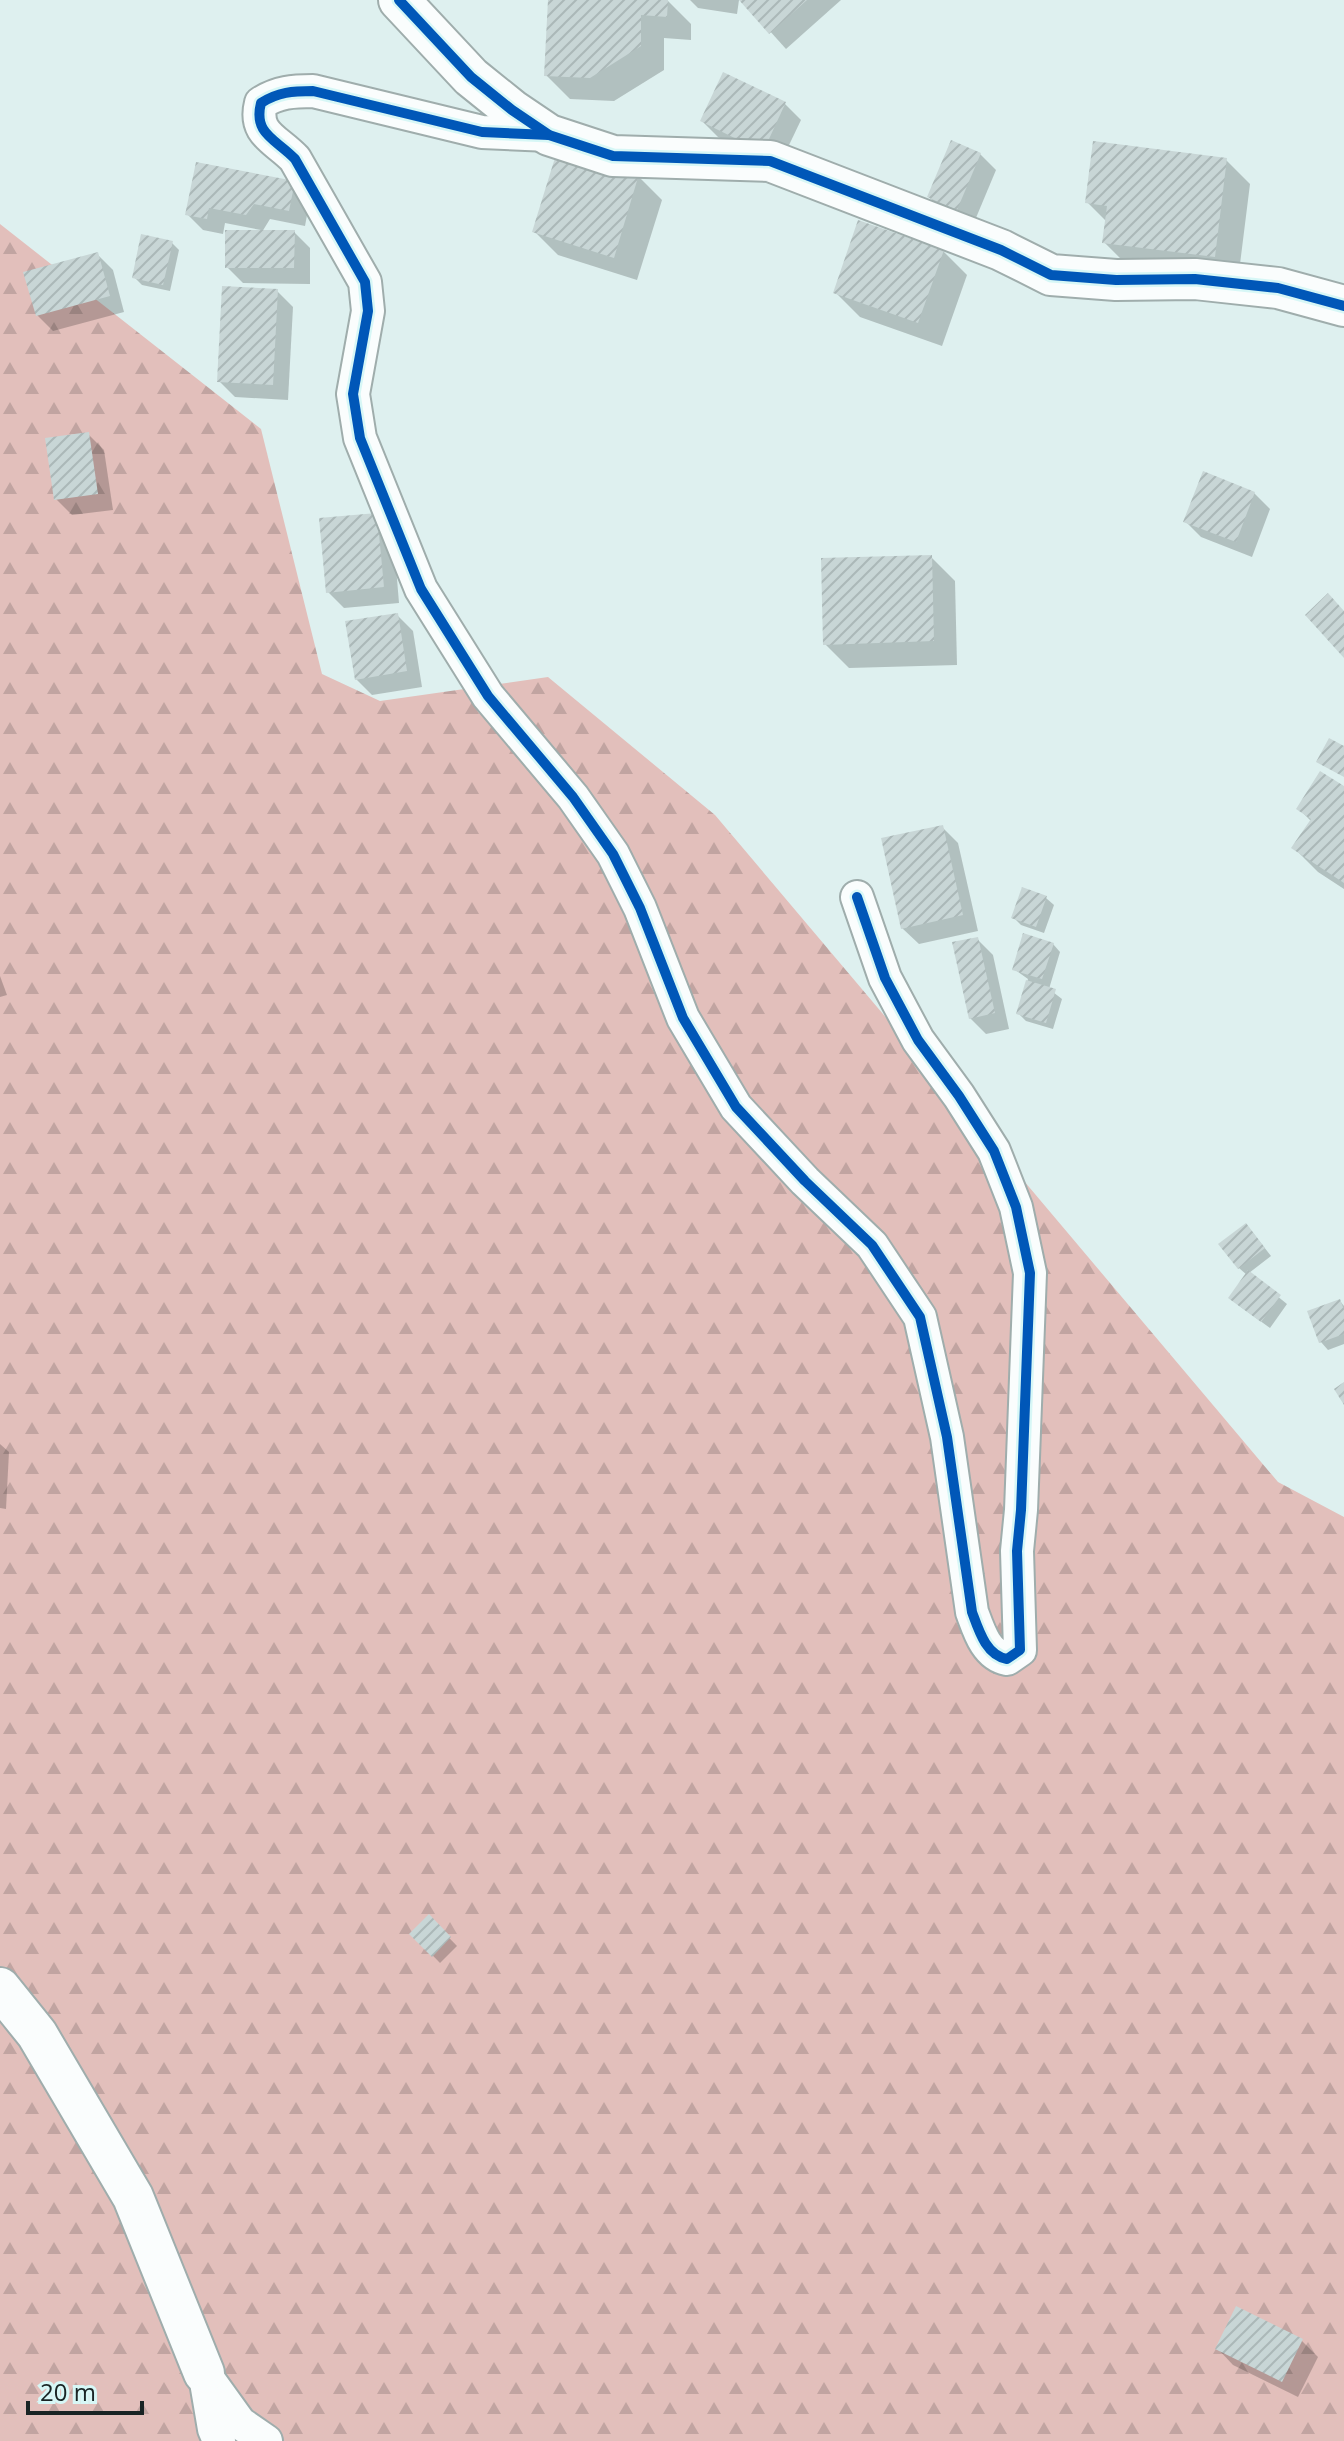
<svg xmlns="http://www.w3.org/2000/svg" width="1344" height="2441" viewBox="0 0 1344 2441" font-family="'Open Sans',sans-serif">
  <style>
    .forest { fill: url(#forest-firs) }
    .shadow { fill: #0003 }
    .building { fill: url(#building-hatch) }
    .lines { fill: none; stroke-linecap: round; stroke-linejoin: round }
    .minor-casing { stroke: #9fadac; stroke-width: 36 }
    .tertiary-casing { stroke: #9fadac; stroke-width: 44 }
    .minor { stroke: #fafdfd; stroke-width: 32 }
    .tertiary { stroke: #fafdfd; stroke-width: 40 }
    .cycleway-casing { stroke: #d7f7f6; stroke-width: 15 }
    .cycleway { stroke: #0057b8; stroke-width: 10 }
  </style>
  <defs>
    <pattern id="forest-firs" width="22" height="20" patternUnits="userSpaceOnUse" patternTransform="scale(2)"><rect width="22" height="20" fill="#e2bfbb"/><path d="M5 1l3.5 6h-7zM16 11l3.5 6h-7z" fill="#c1a4a1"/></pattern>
    <pattern id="building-hatch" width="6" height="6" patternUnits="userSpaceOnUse" patternTransform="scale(2)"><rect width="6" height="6" fill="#c8d6d6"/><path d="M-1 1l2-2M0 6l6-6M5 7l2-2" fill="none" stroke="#abb8b8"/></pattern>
  </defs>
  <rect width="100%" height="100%" fill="#def0ef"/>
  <path class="forest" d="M0 224 261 429 322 674 380 701 548 677 715 815 1278 1482 1344 1517V2441H0Z"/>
  <g class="shadow">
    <path d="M550 0H667L691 24V40L664 38V70L614 101 570 99 546 75Z"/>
    <path d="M690 0H739L737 14 698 8Z"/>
    <path d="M742 0H841L786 49Z"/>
    <path d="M785 104 801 120 779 166 718 137 702 121Z"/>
    <path d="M980 154 996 170 973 225 945 213 929 197Z"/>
    <path d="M1226 160 1250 184 1238 280 1128 266 1104 242 1107 222 1087 202Z"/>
    <path d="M638 176 662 200 637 280 558 255 534 231Z"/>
    <path d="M294 183 310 199 305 226 270 219 262 232H294L310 248V284L243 283 227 267 261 230 225 223 223 234 203 230 187 214Z"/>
    <path d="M172 243 179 250 170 291 142 285 134 277Z"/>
    <path d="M943 251 967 275 942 346 860 317 836 293Z"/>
    <path d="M97 254 113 270 124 312 53 331 37 315Z"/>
    <path d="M277 291 293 307 288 400 235 397 219 381Z"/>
    <path d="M88 434 104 450 113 510 72 515 56 499Z"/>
    <path d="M1254 493 1270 509 1252 557 1201 537 1185 521Z"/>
    <path d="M377 515 393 531 399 603 344 608 328 592Z"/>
    <path d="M931 557 955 581 957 665 849 668 825 644Z"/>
    <path d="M397 615 413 631 422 687 372 695 356 679Z"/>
    <path d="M1344 789V889L1318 872 1294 848 1311 821 1298 808Z"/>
    <path d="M942 827 958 843 978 931 919 944 902 928Z"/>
    <path d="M1046 898 1054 905 1044 933 1021 925 1013 917Z"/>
    <path d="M977 939 993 955 1009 1029 986 1034 970 1018Z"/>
    <path d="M1053 944 1060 952 1049 989 1062 999 1053 1029 1026 1021 1018 1013 1028 979 1014 969Z"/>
    <path d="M0 976 7 995 0 997Z"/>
    <path d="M1253 1233 1271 1256 1249 1273 1287 1304 1270 1328 1238 1305 1247 1275 1239 1268Z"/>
    <path d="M1340 1301 1344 1306V1344L1328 1350 1321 1342Z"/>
    <path d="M0 1444 9 1452 6 1509 0 1508Z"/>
    <path d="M429 1917 457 1946 440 1963 412 1934Z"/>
    <path d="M1302 2341 1318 2357 1298 2397 1233 2365 1217 2348Z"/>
  </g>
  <g class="building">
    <path d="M548 0H668L667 17 641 15V46L590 78 544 76Z"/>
    <path d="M739 0H807L769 34Z"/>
    <path d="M723 72 786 102 763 152 700 121Z"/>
    <path d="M951 140 981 153 957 210 927 197Z"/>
    <path d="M1093 141 1227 158 1215 257 1102 243 1107 206 1085 203Z"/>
    <path d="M558 148 639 174 614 258 532 232Z"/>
    <path d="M196 162 295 181 289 211 254 204 246 215 209 208 207 219 185 215Z"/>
    <path d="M858 220 944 250 918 323 833 293Z"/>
    <path d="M225 230H295L294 268H225Z"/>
    <path d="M141 234 173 241 163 285 132 278Z"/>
    <path d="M98 252 110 296 36 316 23 272Z"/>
    <path d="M222 286 278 289 273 385 217 382Z"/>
    <path d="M89 432 98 494 54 500 45 438Z"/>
    <path d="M1203 471 1255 492 1236 542 1183 522Z"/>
    <path d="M377 513 384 587 326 593 319 518Z"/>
    <path d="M932 555 934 641 823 645 821 558Z"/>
    <path d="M1328 593 1344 611V658L1305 615Z"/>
    <path d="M398 613 407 671 355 680 345 621Z"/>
    <path d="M1329 738 1344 746V777L1316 762Z"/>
    <path d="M1320 771 1344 786V883L1291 848 1311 819 1296 809Z"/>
    <path d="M943 825 963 915 901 929 881 838Z"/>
    <path d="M1022 887 1047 896 1036 927 1011 918Z"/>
    <path d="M1023 933 1054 943 1042 979 1012 970Z"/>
    <path d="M978 937 995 1013 969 1019 952 942Z"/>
    <path d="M1026 980 1056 989 1046 1023 1016 1014Z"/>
    <path d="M1246 1223 1265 1248 1238 1269 1218 1244Z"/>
    <path d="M1248 1270 1281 1295 1261 1322 1228 1298Z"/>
    <path d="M1340 1299 1344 1310V1334L1319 1343 1307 1311Z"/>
    <path d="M1344 1382V1405L1334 1389Z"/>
    <path d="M429 1914 451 1937 432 1957 409 1934Z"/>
    <path d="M1236 2306 1303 2339 1282 2382 1215 2349Z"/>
  </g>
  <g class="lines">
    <defs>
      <g id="minor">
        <path d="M549 135 482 132 313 91C293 91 278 92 261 103 253 134 276 139 295 159L365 282 368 311 353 394 360 438 421 589 488 696 573 797 613 854 640 908 683 1018 736 1107 805 1181 872 1245 920 1317 947 1437 972 1612C979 1631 986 1655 1007 1659L1020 1650 1017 1551 1021 1510 1030 1273 1016 1207 994 1151 959 1096 918 1040 885 978 857 897"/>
        <path d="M204 2373 240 2423 266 2441"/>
        <path d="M206 2382 214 2429 219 2441"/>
      </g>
      <g id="tertiary">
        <path d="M399 0 471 77 512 110 549 135 613 156 770 161 1001 250 1051 275 1116 280 1195 279 1278 288 1344 306"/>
        <path d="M0 1988 37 2034 133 2197 204 2373"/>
      </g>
    </defs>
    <use href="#minor" class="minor-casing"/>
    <use href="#tertiary" class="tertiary-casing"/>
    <use href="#minor" class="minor"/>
    <use href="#tertiary" class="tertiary"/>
    <defs>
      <g id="cycleway">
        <path d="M399 0 471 77 512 110 549 135 613 156 770 161 1001 250 1051 275 1116 280 1195 279 1278 288 1344 306"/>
        <path d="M549 135 482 132 313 91C293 91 278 92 261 103 253 134 276 139 295 159L365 282 368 311 353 394 360 438 421 589 488 696 573 797 613 854 640 908 683 1018 736 1107 805 1181 872 1245 920 1317 947 1437 972 1612C979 1631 986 1655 1007 1659L1020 1650 1017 1551 1021 1510 1030 1273 1016 1207 994 1151 959 1096 918 1040 885 978 857 897"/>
      </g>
    </defs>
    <use href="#cycleway" class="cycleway-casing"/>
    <use href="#cycleway" class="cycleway"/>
  </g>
  <path d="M28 2401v12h114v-12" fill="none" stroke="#192424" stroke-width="4"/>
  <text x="40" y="2401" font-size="24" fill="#192424" stroke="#d7f7f6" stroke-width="6" paint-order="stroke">20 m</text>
</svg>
